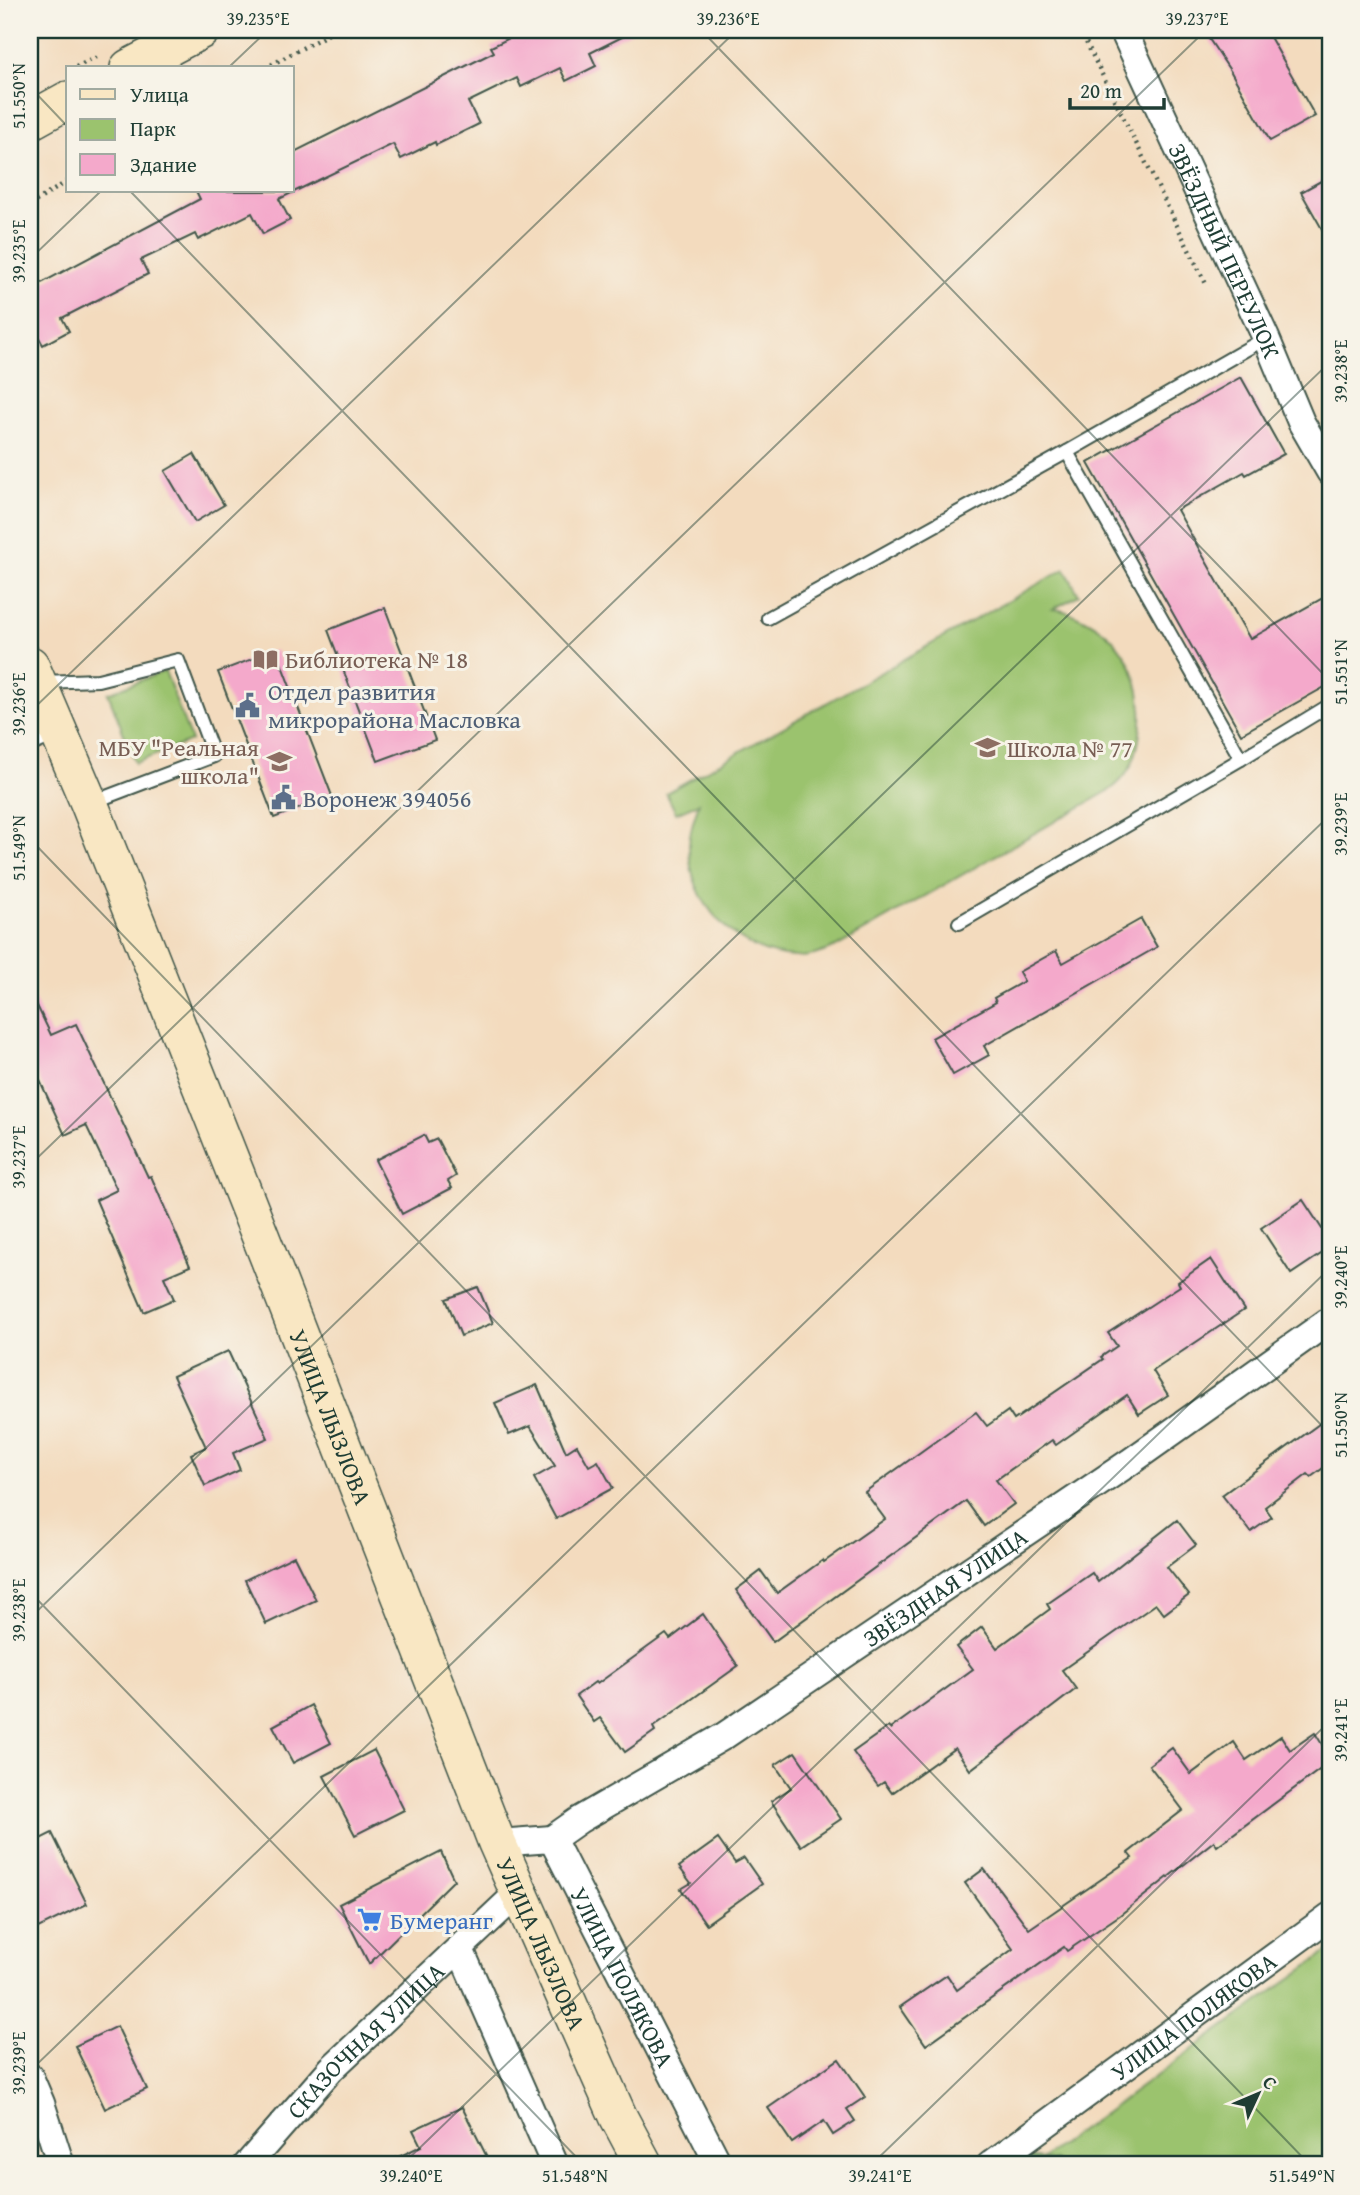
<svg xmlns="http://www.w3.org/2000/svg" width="1360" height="2195" viewBox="0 0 1360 2195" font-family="'Gentium Book Plus',serif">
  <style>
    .green { fill: #9bc36e; stroke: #5d8051; stroke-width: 2 }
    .forest { fill: #7ca961; stroke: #4e734a; stroke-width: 2 }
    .building { fill: #f4a9cb }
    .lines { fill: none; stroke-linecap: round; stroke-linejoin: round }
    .service-casing { stroke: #3f5549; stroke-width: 16 }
    .minor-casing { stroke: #3f5549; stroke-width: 30 }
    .secondary-casing { stroke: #3f5549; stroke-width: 40 }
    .path { stroke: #3f5549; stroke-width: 4.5; stroke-dasharray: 2 5; stroke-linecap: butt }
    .service { stroke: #fff; stroke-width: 12 }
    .minor { stroke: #fff; stroke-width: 26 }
    .secondary { stroke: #f9e7c3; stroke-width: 37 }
    .ticks { fill: none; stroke: #1f3d34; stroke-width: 2; stroke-opacity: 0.45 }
    .labels { text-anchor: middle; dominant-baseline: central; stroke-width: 6; stroke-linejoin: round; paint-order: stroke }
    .street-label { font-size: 24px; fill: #1f3d34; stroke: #f7f3e8 }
    .education-label { font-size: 24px; fill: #785e54; stroke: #f7f3e8; text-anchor: start }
    .service-label { font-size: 24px; fill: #4e5e75; stroke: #f7f3e8; text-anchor: start }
    .shop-label { font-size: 24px; fill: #366cbe; stroke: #f7f3e8; text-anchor: start }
    .neatline { fill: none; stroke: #1f3d34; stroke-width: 2.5 }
    .ticks-label { font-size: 18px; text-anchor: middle; fill: #1f3d34 }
  </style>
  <rect width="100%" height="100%" fill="#f7f3e8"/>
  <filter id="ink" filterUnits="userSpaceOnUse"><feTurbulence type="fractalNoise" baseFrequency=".0143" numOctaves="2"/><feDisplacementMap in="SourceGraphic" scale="14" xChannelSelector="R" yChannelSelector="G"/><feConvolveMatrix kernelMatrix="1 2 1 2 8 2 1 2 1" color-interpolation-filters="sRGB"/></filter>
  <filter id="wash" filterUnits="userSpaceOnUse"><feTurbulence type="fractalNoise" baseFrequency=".00686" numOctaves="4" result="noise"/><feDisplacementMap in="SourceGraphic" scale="28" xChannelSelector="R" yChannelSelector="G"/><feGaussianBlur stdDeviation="1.57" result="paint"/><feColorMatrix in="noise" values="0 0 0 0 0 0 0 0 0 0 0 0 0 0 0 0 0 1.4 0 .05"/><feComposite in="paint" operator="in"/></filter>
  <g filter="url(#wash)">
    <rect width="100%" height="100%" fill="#f3dbbe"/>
    <g class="green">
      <path d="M1065 569 1079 595 1053 609C1065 610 1072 614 1083 619 1130 640 1148 691 1139 740 1135 761 1128 777 1110 790L836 947C823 953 809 958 794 957 737 954 688 903 689 845 689 831 695 816 699 803L676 813 666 793Z"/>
      <path d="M165 671 191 741 135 763 108 693Z"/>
      <path d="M1330 1950V2165H1033Z"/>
    </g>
    <path class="forest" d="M1019 2155 1058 2162 1056 2165H1008Z"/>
    <g id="blocks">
      <g class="building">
        <path d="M526 30H636L590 53 596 66 566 81 560 68 521 87 517 78 468 102 479 124 436 145 435 142 401 159 393 144 279 199 290 220 263 234 252 213 198 240 195 234 141 260 148 274 62 318 69 331 43 345 37 334 30 338V289L200 199 196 191H292V153L494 52 491 47Z"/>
        <path d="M1203 30H1266L1315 116 1270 141 1231 72Z"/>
        <path d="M1330 176V243L1301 192Z"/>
        <path d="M1241 377 1284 454 1246 475 1244 472 1177 510 1250 639 1330 594V684L1241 734 1088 463Z"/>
        <path d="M194 454 224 505 195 522 165 471Z"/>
        <path d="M385 608 435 740 378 761 328 630Z"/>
        <path d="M276 650 332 796 274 818 218 672Z"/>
        <path d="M1141 919 1157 947 984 1046 989 1055 953 1075 932 1038 996 1002 994 998 1024 981 1019 972 1056 951 1063 963Z"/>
        <path d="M30 991 51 1035 76 1024 148 1177 151 1176 190 1266 164 1277 174 1299 144 1312 96 1200 117 1190 86 1125 65 1135 30 1059Z"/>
        <path d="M424 1135 428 1143 437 1139 456 1176 448 1181 452 1188 402 1214 375 1160Z"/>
        <path d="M1303 1200 1330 1241V1248L1291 1274 1261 1228Z"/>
        <path d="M1211 1259 1244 1310 1153 1371 1168 1395 1139 1414 1127 1395 1056 1445 1052 1440 996 1480 1014 1504 984 1526 966 1501 773 1642 736 1590 761 1571 777 1593 823 1560 824 1562 885 1519 865 1492 976 1412 987 1426 1008 1411 1014 1420 1103 1359 1101 1357 1117 1346 1108 1333 1180 1286 1178 1282Z"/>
        <path d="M478 1287 493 1323 461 1336 446 1299Z"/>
        <path d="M228 1351 268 1438 233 1453 240 1470 205 1486 191 1454 206 1447 173 1376Z"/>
        <path d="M537 1385 566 1452 577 1445 589 1466 598 1461 613 1488 556 1519 534 1478 555 1466 530 1426 509 1435 495 1403Z"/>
        <path d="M1330 1416V1463L1311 1477 1308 1474 1265 1507 1272 1517 1251 1532 1222 1495Z"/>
        <path d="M1177 1520 1196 1545 1167 1567 1189 1595 1164 1614 1156 1604 1062 1670 1076 1689 970 1770 955 1748 892 1793 884 1782 878 1786 853 1752 888 1727 890 1729 973 1669 956 1647 982 1627 997 1648 1050 1609 1047 1604 1092 1573 1098 1582Z"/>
        <path d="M294 1556 316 1600 266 1624 245 1580Z"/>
        <path d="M703 1614 738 1666 653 1727 655 1731 625 1752 600 1718 594 1722 576 1696 595 1682 597 1684 666 1634 670 1639Z"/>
        <path d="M311 1705 331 1743 293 1763 273 1726Z"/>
        <path d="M1315 1733 1330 1757V1762L1217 1846 1214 1841 1120 1915 1067 1951 1064 1947 926 2045 900 2007 947 1975 957 1990 1013 1949 965 1883 984 1869 1029 1929 1132 1858 1128 1853 1183 1810 1149 1765 1172 1748 1191 1774 1234 1742 1246 1760 1281 1736 1290 1750Z"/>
        <path d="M374 1750 404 1810 355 1835 324 1776Z"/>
        <path d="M795 1752 841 1819 801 1846 771 1801 791 1788 775 1765Z"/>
        <path d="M52 1833 87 1904 30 1932V1844Z"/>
        <path d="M718 1839 735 1863 744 1858 762 1884 706 1924 681 1889 691 1883 679 1867Z"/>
        <path d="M441 1852 454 1880 369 1964 339 1904Z"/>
        <path d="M117 2026 147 2089 105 2109 75 2046Z"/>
        <path d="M839 2059 865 2097 847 2109 855 2121 833 2135 824 2121 792 2143 768 2108Z"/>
        <path d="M462 2107 491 2165H382L421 2146 413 2130Z"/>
      </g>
    </g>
  </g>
  <g filter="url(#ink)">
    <use href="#blocks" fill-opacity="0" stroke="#3f5549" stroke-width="2"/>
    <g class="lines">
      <defs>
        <g id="service">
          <path d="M1067 452 1241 759 1330 705"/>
          <path d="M768 618 1067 452 1266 338"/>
          <path d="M42 682 98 680 178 660 214 756 93 802"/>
          <path d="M959 923 1241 759"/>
        </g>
        <g id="minor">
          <path id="s1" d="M1123 30 1266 338 1301 422 1330 472"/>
          <path d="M30 738 57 726"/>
          <path id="s2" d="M552 1839 579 1820 724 1736 1130 1462 1330 1320"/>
          <path id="s3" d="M497 1843 552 1839 719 2165"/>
          <path d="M460 1949 555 2165"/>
          <path d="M30 2077 41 2103 61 2165"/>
          <path id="s4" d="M247 2165 331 2069 518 1893"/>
          <path id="s5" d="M990 2165 1330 1916"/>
        </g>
        <g id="secondary">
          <path d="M129 68 201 30"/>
          <path d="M30 121 68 100"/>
          <path id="s6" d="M30 665 89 803 269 1258 497 1843 618 2116 644 2165"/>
        </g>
      </defs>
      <use href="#service" class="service-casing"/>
      <use href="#minor" class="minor-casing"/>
      <use href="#secondary" class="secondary-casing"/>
      <g class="path">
        <path d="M1080 30 1207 286"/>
        <path d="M76 67 97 57"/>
        <path d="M265 68 336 30"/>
        <path d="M30 205 68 181"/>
      </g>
      <use href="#service" class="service"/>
      <use href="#minor" class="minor"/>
      <use href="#secondary" class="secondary"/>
    </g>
  </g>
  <path class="ticks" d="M701 30 1330 681M228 68 268 30M30 87 68 127M130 191 1330 1434M30 259 101 191M30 712 737 30M30 839 1310 2165M30 1165 1206 30M30 1592 584 2165M30 1618 1330 362M30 2071 1330 815M402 2165 1330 1268M871 2165 1330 1721"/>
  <defs>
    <symbol id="library-bare" viewBox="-9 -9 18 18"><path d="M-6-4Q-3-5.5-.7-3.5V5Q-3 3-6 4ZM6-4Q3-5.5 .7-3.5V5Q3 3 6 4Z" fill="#8d6e63" stroke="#f7f3e8" stroke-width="2.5" paint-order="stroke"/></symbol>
    <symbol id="civic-bare" viewBox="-9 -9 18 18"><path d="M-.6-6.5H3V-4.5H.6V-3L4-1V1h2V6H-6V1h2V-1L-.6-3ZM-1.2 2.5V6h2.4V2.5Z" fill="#5c6f8a" stroke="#f7f3e8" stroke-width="2.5" paint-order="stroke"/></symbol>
    <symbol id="school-bare" viewBox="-9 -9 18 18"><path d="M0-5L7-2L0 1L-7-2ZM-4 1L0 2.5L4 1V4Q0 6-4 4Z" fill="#8d6e63" stroke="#f7f3e8" stroke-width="2.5" paint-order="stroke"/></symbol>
    <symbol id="supermarket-bare" viewBox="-9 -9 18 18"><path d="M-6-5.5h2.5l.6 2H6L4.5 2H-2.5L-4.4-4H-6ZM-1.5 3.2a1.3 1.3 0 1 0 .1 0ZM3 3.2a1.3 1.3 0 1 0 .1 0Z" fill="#3f7fe0" stroke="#f7f3e8" stroke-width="2.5" paint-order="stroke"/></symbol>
  </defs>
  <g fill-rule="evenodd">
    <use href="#library-bare" x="248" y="642" width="35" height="35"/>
    <use href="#civic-bare" x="230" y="688" width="35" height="35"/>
    <use href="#school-bare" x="970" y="730" width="35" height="35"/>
    <use href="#school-bare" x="262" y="744" width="35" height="35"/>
    <use href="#civic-bare" x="266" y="780" width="35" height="35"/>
    <use href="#supermarket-bare" x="352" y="1902" width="35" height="35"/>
  </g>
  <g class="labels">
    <g class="street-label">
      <text stroke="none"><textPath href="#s1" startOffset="243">ЗВЁЗДНЫЙ ПЕРЕУЛОК</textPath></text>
      <text stroke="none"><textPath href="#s6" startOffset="810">УЛИЦА ЛЫЗЛОВА</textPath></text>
      <text stroke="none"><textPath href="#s2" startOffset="467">ЗВЁЗДНАЯ УЛИЦА</textPath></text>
      <text stroke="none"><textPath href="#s6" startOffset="1377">УЛИЦА ЛЫЗЛОВА</textPath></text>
      <text stroke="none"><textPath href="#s3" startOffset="210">УЛИЦА ПОЛЯКОВА</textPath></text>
      <text stroke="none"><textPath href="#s5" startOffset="252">УЛИЦА ПОЛЯКОВА</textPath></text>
      <text stroke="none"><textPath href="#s4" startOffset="172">СКАЗОЧНАЯ УЛИЦА</textPath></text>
    </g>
    <g class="education-label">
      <text x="285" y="659">Библиотека № 18</text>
      <text x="259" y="747" text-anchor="end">МБУ "Реальная<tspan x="259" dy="28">школа"</tspan></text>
      <text x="1007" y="748">Школа № 77</text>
    </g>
    <g class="service-label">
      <text x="268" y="691">Отдел развития<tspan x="268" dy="28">микрорайона Масловка</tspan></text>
      <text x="303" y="798">Воронеж 394056</text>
    </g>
    <g class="shop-label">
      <text x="390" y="1920">Бумеранг</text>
    </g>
  </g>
  <rect width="1360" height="2195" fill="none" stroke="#f7f3e8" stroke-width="77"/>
  <rect x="66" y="66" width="228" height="126" fill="#f7f3e8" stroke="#a1aaa0" stroke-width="2"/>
  <rect x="80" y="89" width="35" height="10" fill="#f9e7c3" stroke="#a1aaa0" stroke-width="2"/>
  <text x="130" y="102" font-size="21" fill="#1f3d34">Улица</text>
  <rect x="80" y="119" width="35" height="21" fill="#9bc36e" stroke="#a1aaa0" stroke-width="2"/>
  <text x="130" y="136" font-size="21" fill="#1f3d34">Парк</text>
  <rect x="80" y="154" width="35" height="21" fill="#f4a9cb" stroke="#a1aaa0" stroke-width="2"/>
  <text x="130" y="172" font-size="21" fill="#1f3d34">Здание</text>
  <g transform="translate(1258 2094) rotate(46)" stroke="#f7f3e8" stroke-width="5" paint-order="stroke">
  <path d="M0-5L12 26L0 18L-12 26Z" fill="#1f3d34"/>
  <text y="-10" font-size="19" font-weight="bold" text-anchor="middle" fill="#1f3d34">С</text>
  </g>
  <path d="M1070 98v10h94v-10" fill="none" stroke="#1f3d34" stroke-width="3.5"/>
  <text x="1080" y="98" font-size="21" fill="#1f3d34" stroke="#f7f3e8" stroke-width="5" paint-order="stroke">20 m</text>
  <rect x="38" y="38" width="1284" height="2118" class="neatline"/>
  <g class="ticks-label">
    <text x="258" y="25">39.235°E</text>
    <text x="728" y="25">39.236°E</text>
    <text x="1197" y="25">39.237°E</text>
    <text transform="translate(19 96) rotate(-90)" y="6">51.550°N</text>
    <text transform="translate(19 251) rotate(-90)" y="6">39.235°E</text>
    <text transform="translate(1341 371) rotate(-90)" y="6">39.238°E</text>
    <text transform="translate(1341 672) rotate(-90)" y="6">51.551°N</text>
    <text transform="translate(19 704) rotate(-90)" y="6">39.236°E</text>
    <text transform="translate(1341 824) rotate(-90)" y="6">39.239°E</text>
    <text transform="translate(19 848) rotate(-90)" y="6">51.549°N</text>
    <text transform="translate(19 1157) rotate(-90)" y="6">39.237°E</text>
    <text transform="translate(1341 1277) rotate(-90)" y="6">39.240°E</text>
    <text transform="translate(1341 1425) rotate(-90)" y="6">51.550°N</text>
    <text transform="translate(19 1610) rotate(-90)" y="6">39.238°E</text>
    <text transform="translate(1341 1730) rotate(-90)" y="6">39.241°E</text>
    <text transform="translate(19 2063) rotate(-90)" y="6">39.239°E</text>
    <text x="411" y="2182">39.240°E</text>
    <text x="575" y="2182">51.548°N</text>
    <text x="880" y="2182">39.241°E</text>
    <text x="1302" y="2182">51.549°N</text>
  </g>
</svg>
